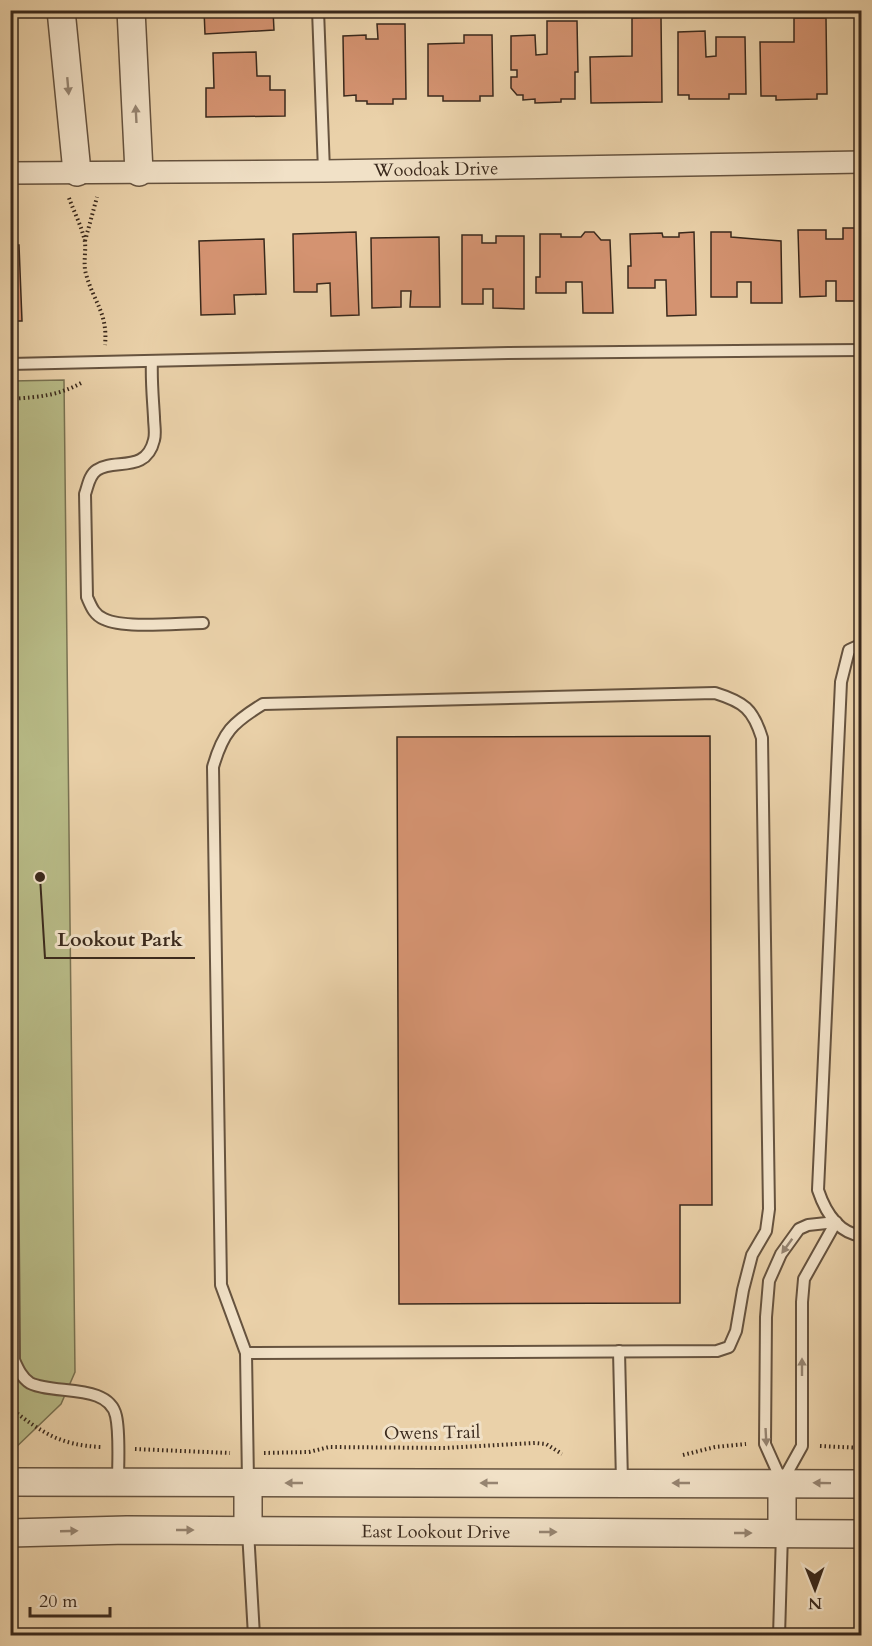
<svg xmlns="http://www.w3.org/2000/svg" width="872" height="1646" viewBox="0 0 872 1646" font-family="Cardo,serif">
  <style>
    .green { fill: #b8bb87; stroke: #797252; stroke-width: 1.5 }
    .building { fill: #d49371; stroke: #3a291c; stroke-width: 1.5 }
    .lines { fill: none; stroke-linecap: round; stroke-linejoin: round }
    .service-casing { stroke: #66533f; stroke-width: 14 }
    .minor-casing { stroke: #66533f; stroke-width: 24 }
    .tertiary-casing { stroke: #66533f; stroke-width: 30 }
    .path { stroke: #3a291c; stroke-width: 4; stroke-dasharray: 1.5 3; stroke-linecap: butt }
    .service { stroke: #f1e1c7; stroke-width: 10 }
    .minor { stroke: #f1e1c7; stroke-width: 21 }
    .tertiary { stroke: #f1e1c7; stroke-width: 27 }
    .oneway { fill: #968572 }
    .labels { text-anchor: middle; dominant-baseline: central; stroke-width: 6; stroke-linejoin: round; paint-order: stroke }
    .street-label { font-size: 18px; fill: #3a291c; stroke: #f1e1c7 }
    .leader { fill: none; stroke: #3a291c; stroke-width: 2 }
    .callout-dot { fill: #3a291c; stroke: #f1e1c7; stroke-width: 2 }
    .callout-label { font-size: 20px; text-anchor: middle; font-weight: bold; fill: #3a291c; stroke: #f1e1c7; stroke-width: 6; stroke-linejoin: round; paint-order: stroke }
  </style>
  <rect width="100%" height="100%" fill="#ead1a9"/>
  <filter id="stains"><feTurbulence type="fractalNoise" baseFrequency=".00333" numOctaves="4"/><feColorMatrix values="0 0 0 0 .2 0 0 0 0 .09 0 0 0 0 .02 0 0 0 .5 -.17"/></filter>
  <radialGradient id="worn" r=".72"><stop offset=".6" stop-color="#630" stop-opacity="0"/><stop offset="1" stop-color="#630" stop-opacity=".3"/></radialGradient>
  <path class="green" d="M64 380 75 1372 61 1404 11 1452V381Z"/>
  <g class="building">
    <path d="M204 10H273L274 30 205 34Z"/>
    <path d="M661 17 662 102 591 103 590 57 632 56V18Z"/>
    <path d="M794 18H826L827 94H817V99L776 100V96H761L760 42H794Z"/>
    <path d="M547 21H577L578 72H575V99H561V102L535 103V99L523 100V95H517L511 88V77H517V70H511V36L535 35 536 55 547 54Z"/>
    <path d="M377 24H405L406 99H393V104H367V101H356V95L344 96 343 36 366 35V39H378Z"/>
    <path d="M705 31 706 57 716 56V37H745L746 94H729V99H689V95H678V32Z"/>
    <path d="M464 35H492L493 96H480V101H443V96H428V44L464 43Z"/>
    <path d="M256 52 257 76H270V90H285V116L206 117V88H214L213 53Z"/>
    <path d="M856 61H862V97H857Z"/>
    <path d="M843 228H862V301H836V281H826V296L800 297 798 230H826V239H843Z"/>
    <path d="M356 232 359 315 331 316 330 283 317 284V292H294L293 234Z"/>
    <path d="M585 232H594L601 240H610L613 313H583L582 282H566V293H536V277H540V234H561V237H581Z"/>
    <path d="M694 232 696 315 667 316 666 280H655V288H628V266H631L630 234 662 233 663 237H679V233Z"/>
    <path d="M711 232H731V237L781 241 782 303H751V282H737V297H711Z"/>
    <path d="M462 235H482V243H496V236H524V309L493 308V289H483V304H462Z"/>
    <path d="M439 237 440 307H410L411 291H401V307L372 308 371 238Z"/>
    <path d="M264 239 266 294 234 295 235 314 201 315 199 241Z"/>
    <path d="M10 245H19L22 321H10Z"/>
    <path d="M710 736 712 1205H680V1303L399 1304 397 737Z"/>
  </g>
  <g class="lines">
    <defs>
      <g id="service">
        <path d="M318 10 324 171"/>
        <path d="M152 361C151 380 153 399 154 417 154 425 156 433 154 440 146 474 114 458 97 470 89 475 88 486 85 494L87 597C91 606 94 615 104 619 124 629 179 623 203 623"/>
        <path d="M10 364 508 353 862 350"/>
        <path d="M862 644 849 650 841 682 818 1190C825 1211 837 1233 862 1236"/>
        <path d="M715 693C744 702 753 709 762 738L769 1209 766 1231 752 1255 743 1290 736 1331 729 1347 717 1351 246 1353 221 1285 213 767C223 732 232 723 263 704Z"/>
        <path d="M10 878 14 1360C18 1369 22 1378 30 1383 54 1395 109 1383 116 1416 120 1434 118 1463 118 1482"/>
        <path d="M619 1351 622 1482"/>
        <path d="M246 1353 248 1482"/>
        <path d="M782 1482 765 1444 766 1317 769 1281 781 1254 799 1229 808 1225 836 1222"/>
        <path d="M782 1482 802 1446V1302L804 1279 836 1222"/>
        <path d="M248 1531 254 1636"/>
        <path d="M779 1636 782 1533"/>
      </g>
      <g id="minor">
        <path id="s1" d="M10 173 324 171 862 162"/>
      </g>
      <g id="tertiary">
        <path d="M61 10 77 172"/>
        <path d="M131 10 139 172"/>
        <path d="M10 1482 862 1484"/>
        <path d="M782 1483V1533"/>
        <path d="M248 1530V1483"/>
        <path id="s2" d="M10 1533 127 1530 862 1534"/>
      </g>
    </defs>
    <use href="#service" class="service-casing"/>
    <use href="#minor" class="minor-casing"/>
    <use href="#tertiary" class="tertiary-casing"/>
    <g class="path">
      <path d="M69 198C74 212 82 227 85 242 86 253 83 264 86 274 94 303 108 313 105 345"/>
      <path d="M85 241 97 197"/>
      <path d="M10 399C39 397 58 396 83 382"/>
      <path d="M10 1408C43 1433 59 1445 101 1447"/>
      <path d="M820 1446 862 1448"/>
      <path d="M135 1449 230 1453"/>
      <path d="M264 1453 309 1452 329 1447 445 1448 535 1443 546 1444 562 1454"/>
      <path d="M683 1455 715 1447 746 1444"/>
    </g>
    <use href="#service" class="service"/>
    <use href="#minor" class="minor"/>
    <use href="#tertiary" class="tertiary"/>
  </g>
  <defs><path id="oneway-solid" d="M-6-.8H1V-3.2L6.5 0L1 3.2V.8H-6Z" transform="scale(1.5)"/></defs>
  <g class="oneway">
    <use href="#oneway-solid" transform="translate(68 86) rotate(85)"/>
    <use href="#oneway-solid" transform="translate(136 114) rotate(-93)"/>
    <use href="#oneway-solid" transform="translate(787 1246) rotate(126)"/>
    <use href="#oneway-solid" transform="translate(802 1367) rotate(-90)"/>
    <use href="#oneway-solid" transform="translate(766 1437) rotate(87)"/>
    <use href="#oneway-solid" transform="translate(294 1483) rotate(180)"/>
    <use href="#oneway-solid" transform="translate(489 1483) rotate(180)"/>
    <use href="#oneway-solid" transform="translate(681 1483) rotate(-180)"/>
    <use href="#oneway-solid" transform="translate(822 1483) rotate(-179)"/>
    <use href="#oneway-solid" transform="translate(185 1530)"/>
    <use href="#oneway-solid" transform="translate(69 1531) rotate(-2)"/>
    <use href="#oneway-solid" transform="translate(548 1532)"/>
    <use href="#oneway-solid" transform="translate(743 1533)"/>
  </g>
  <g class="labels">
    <g class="street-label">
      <text stroke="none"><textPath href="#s1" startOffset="426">Woodoak Drive</textPath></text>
      <text transform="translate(432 1433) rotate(-1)">Owens Trail</text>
      <text stroke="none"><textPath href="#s2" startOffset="426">East Lookout Drive</textPath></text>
    </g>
  </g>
  <path class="leader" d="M40 877L45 958H195"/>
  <circle class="callout-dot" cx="40" cy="877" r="6"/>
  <g class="callout-label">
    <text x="120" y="946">Lookout Park</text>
  </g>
  <rect width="872" height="1646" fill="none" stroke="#ead1a9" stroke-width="36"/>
  <rect x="12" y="12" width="848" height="1622" fill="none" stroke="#3a291c" stroke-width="3"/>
  <rect x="18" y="18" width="836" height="1610" fill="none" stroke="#3a291c" stroke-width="1.5"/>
  <g transform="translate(815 1589) rotate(179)" stroke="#f1e1c7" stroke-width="4.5" paint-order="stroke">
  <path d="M0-4.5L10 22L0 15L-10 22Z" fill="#3a291c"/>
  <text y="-9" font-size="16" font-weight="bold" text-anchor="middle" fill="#3a291c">N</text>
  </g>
  <path d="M30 1607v9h80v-9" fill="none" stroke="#3a291c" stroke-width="3"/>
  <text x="39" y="1607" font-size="18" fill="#3a291c" stroke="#f1e1c7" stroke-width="4.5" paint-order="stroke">20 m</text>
  <rect width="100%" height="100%" filter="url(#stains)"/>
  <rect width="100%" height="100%" fill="url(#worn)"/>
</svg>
